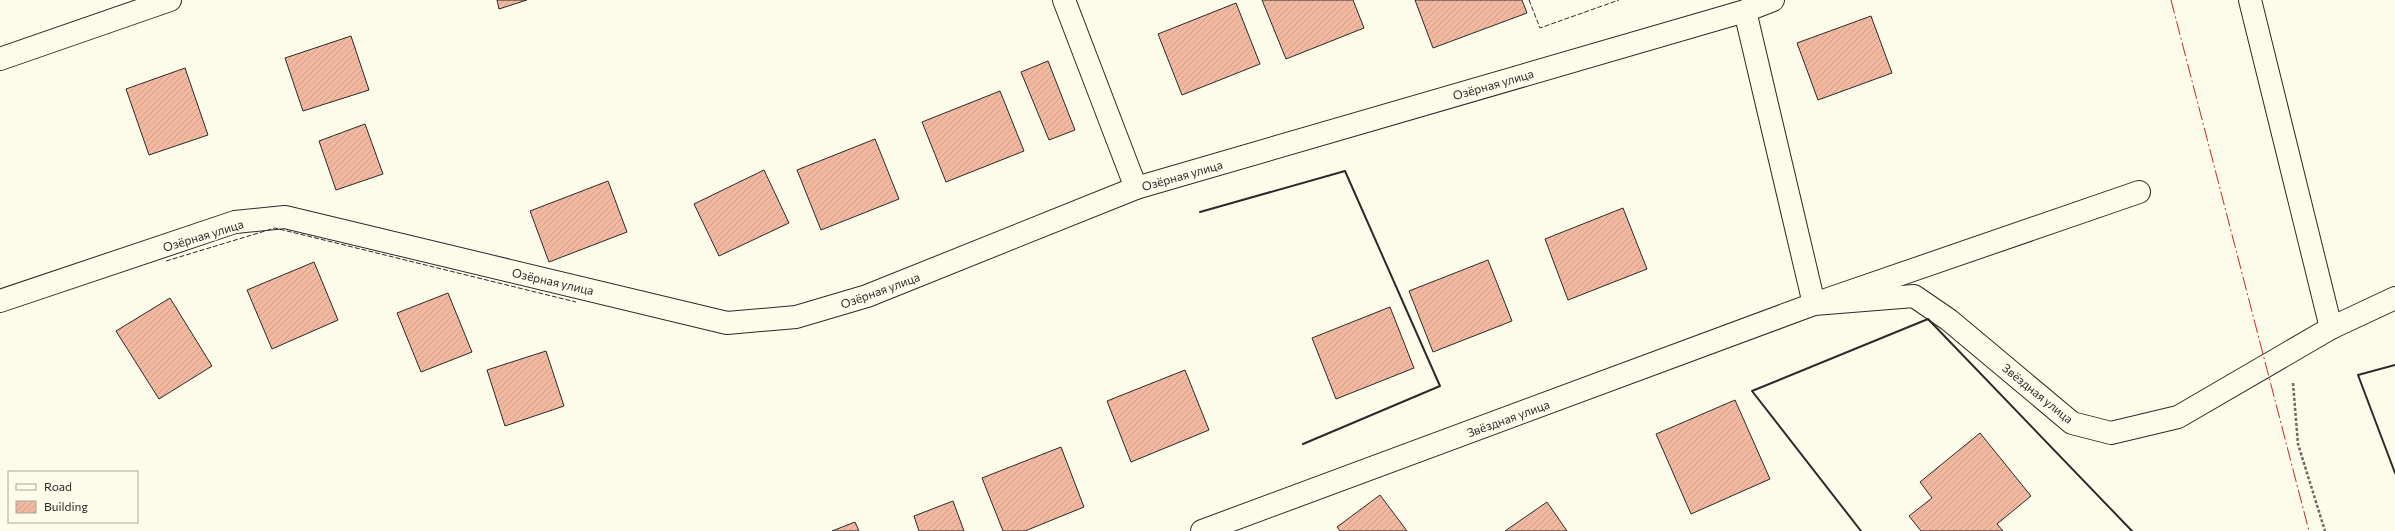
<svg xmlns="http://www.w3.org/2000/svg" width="2395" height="531" viewBox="0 0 2395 531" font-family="Commissioner,sans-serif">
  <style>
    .building { fill: url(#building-hatch); stroke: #2b2b2b }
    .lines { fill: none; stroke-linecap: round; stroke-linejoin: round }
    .minor-casing { stroke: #2b2b2b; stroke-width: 24 }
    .path { stroke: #6a6964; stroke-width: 2.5; stroke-dasharray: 3 2; stroke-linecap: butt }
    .minor { stroke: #fdfbea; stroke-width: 22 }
    .fence { stroke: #2b2b2b; stroke-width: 1; stroke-dasharray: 5 2; stroke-linecap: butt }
    .wall { stroke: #2b2b2b; stroke-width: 2 }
    .power { stroke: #c62828; stroke-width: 1; stroke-dasharray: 14 3 2 3; stroke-linecap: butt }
    .labels { text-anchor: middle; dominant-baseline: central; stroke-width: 3; stroke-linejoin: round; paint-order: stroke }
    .street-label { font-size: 12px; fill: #2b2b2b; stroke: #fdfbea }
  </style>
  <defs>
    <pattern id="building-hatch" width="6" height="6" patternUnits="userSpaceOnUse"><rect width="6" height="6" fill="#f2b8a0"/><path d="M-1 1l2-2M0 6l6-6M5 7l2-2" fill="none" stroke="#d09e8a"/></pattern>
  </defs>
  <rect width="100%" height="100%" fill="#fdfbea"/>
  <g class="building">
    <path d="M497 0H527L499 9Z"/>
    <path d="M1262 0H1353L1364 28 1286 59Z"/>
    <path d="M1415 0H1522L1527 13 1433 48Z"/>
    <path d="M1236 3 1260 64 1182 95 1158 34Z"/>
    <path d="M1871 16 1892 73 1818 100 1797 43Z"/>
    <path d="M351 36 369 90 303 111 285 58Z"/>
    <path d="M1048 61 1075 130 1049 140 1021 72Z"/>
    <path d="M185 68 208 135 149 155 126 89Z"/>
    <path d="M1000 91 1024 151 946 182 922 122Z"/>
    <path d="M365 124 383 174 336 190 319 141Z"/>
    <path d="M875 139 899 199 821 230 797 170Z"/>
    <path d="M764 170 789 223 719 256 694 204Z"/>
    <path d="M608 181 627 232 549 262 530 211Z"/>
    <path d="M1623 208 1647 269 1568 300 1545 239Z"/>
    <path d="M1488 260 1512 321 1433 352 1409 291Z"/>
    <path d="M314 262 338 320 272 349 247 290Z"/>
    <path d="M448 293 472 352 421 372 397 313Z"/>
    <path d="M170 298 212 366 159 399 116 331Z"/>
    <path d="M1390 307 1414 368 1336 399 1312 338Z"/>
    <path d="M546 351 564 406 505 426 487 370Z"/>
    <path d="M1185 370 1209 430 1131 462 1107 401Z"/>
    <path d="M1735 400 1770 479 1691 514 1656 434Z"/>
    <path d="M1980 433 2031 496 1997 524 2003 531H1921L1909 516 1932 498 1920 482Z"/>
    <path d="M1061 447 1084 507 1025 531H1003L982 478Z"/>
    <path d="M1380 495 1407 531H1340L1337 527Z"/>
    <path d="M953 501 964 531H919L914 516Z"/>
    <path d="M1547 502 1567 531H1505Z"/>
    <path d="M855 522 859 531H832Z"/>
  </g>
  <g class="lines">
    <defs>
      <g id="minor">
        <path d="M1064 0 1136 188"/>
        <path d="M2250 0 2331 328"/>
        <path d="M1745 11 1814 304 1914 296 1949 320 2072 423 2111 433 2178 417 2331 328 2395 298"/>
        <path d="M0 59 170 0"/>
        <path d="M0 301 235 222 285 217 727 323 796 317 867 296 1136 188 1745 11 1773 0"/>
        <path d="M1202 531 1814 304 2139 192"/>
      </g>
    </defs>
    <use href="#minor" class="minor-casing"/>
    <path class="path" d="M2293 383 2298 444 2325 531"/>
    <use href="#minor" class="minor"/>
    <g class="fence">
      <path d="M1529 0 1540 28 1619 0"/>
      <path d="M166 261 275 228 576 302"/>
    </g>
    <g class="wall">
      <path d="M1200 212 1345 171 1440 386 1303 444"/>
      <path d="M2395 365 2358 375 2395 473"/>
      <path d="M1861 531 1752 391 1928 319 2132 531"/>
    </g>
    <path class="power" d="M2171 0 2309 531"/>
  </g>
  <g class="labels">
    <g class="street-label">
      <text transform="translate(1493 84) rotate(-16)">Озёрная улица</text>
      <text transform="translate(1182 175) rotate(-16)">Озёрная улица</text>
      <text transform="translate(203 235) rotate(-17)">Озёрная улица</text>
      <text transform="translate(553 281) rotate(13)">Озёрная улица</text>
      <text transform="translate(880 290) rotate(-20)">Озёрная улица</text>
      <text transform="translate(2038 393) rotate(39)">Звёздная улица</text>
      <text transform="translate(1508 418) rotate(-20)">Звёздная улица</text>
    </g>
  </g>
  <rect x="8" y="471" width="130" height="52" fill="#fdfbea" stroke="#a9a89e"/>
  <rect x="16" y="484" width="20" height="6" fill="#fdfbea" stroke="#a9a89e"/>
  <text x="44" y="491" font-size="12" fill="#2b2b2b">Road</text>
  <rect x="16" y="501" width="20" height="12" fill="url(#building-hatch)" stroke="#a9a89e"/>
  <text x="44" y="511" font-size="12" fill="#2b2b2b">Building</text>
</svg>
